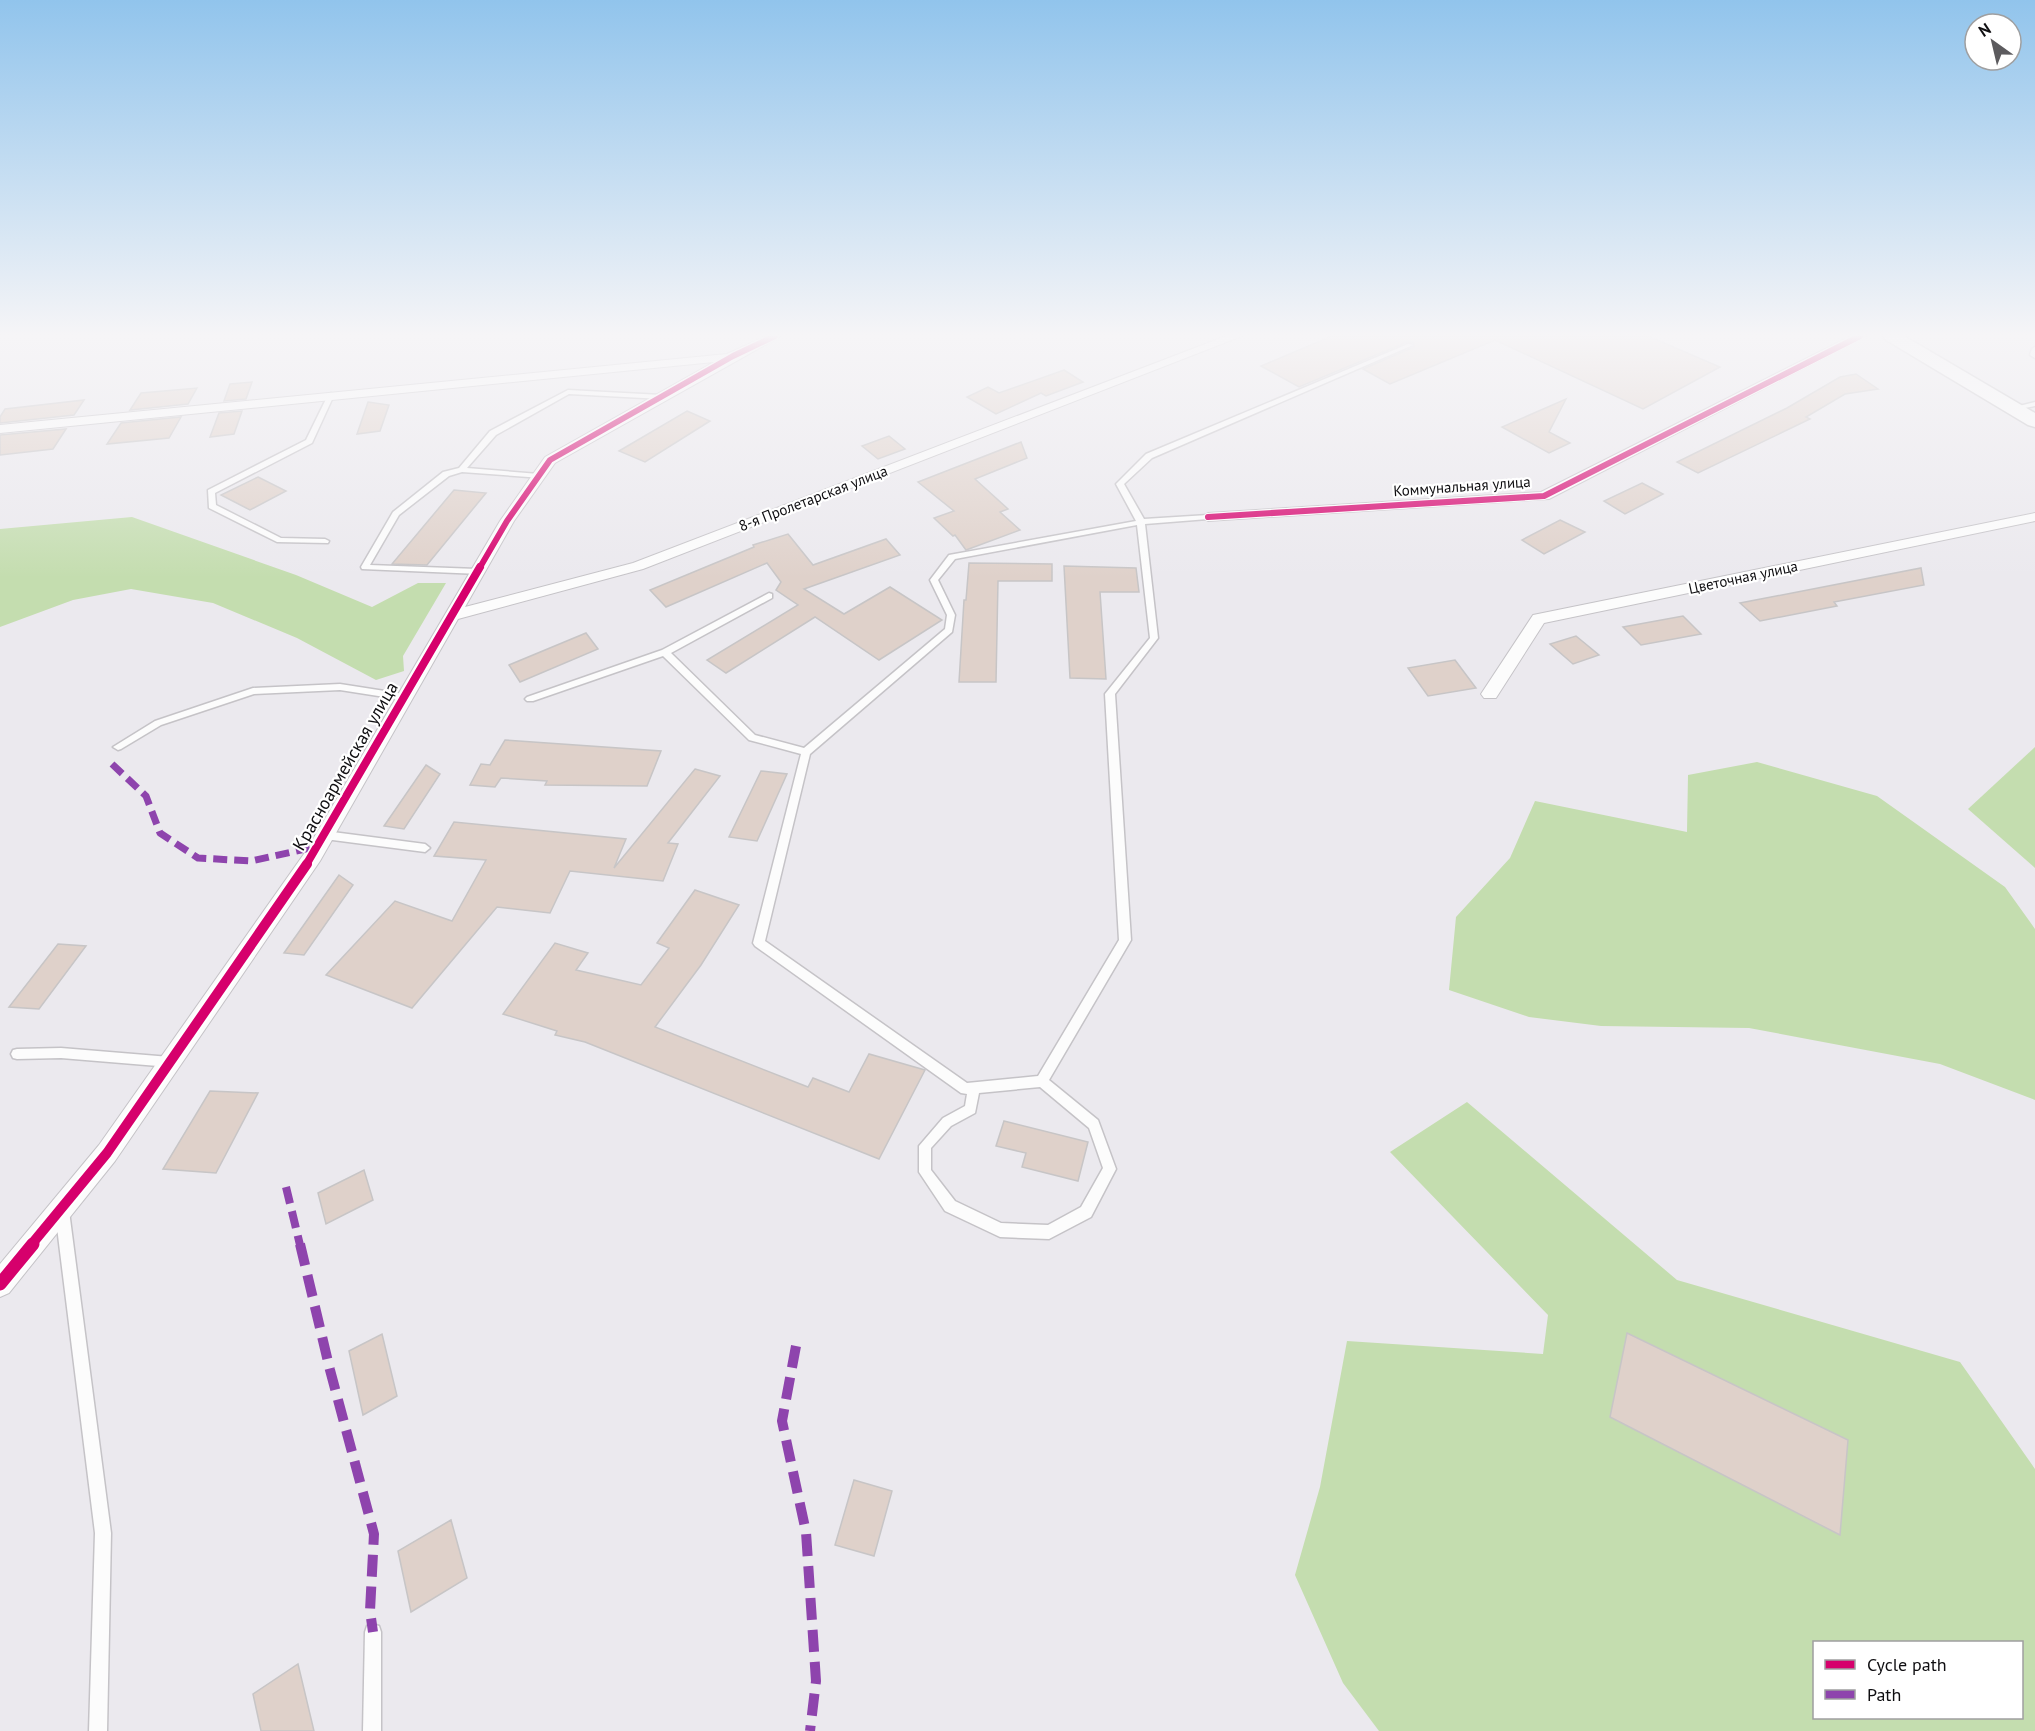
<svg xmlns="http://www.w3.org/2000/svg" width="2035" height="1731" viewBox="0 0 2035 1731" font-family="'PT Sans',sans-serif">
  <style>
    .green { fill: #c4ddaf; fill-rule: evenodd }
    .building { fill: #dfd1ca; stroke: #c7c5c6; stroke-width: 1.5 }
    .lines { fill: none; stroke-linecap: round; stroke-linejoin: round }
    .lane-casing { stroke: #c5c3c7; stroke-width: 3 }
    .street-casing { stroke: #c5c3c7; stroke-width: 2 }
    .secondary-casing { stroke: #c5c3c7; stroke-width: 3 }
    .lane { fill: #fcfcfc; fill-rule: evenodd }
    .street { fill: #fcfcfc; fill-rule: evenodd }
    .secondary { fill: #fcfcfc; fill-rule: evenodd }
    .quiet-far2 { stroke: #8e44ad; stroke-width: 7; stroke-dasharray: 14 7; stroke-linecap: butt }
    .quiet-far1 { stroke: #8e44ad; stroke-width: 8; stroke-dasharray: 17 8; stroke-linecap: butt }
    .quiet { stroke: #8e44ad; stroke-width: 10; stroke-dasharray: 22 10; stroke-linecap: butt }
    .cycleway-far3-casing { stroke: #fff; stroke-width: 8 }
    .cycleway-far2-casing { stroke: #fff; stroke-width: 11 }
    .cycleway-far1-casing { stroke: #fff; stroke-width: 14 }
    .cycleway-casing { stroke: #fff; stroke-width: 16 }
    .cycleway-far3 { stroke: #d6006c; stroke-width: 6 }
    .cycleway-far2 { stroke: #d6006c; stroke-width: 8 }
    .cycleway-far1 { stroke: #d6006c; stroke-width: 10 }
    .cycleway { stroke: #d6006c; stroke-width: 13 }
    .labels { text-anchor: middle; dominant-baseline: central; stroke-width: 4.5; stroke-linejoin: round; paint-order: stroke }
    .far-street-label { font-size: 15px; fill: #0f0e11; stroke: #fff }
    .street-label { font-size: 18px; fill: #0f0e11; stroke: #fff }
  </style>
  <rect width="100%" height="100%" fill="#ebe9ee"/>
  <g class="green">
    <path d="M132 517 296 575 372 607 418 583H446L403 656 404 671 376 680 297 638 213 603 131 589 73 600 0 627V529Z"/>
    <path d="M2035 747V868L1968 809Z"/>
    <path d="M1757 762 1877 796 2005 887 2035 929V1100L1940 1064 1749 1028 1601 1026 1529 1017 1449 990 1456 917 1510 858 1535 801 1687 832 1688 775Z"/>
    <path d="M1467 1102 1677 1280 1960 1362 2035 1469V1731H1379L1343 1683 1295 1575 1320 1487 1347 1341 1543 1354 1548 1315 1390 1152ZM1814 1642H2022V1718H1814Z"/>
  </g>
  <g class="building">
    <path d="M1332 336H1648L1720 367 1643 409 1495 340 1390 384 1363 369 1414 347 1413 343 1407 342 1299 387 1261 366Z"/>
    <path d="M1064 370 1083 382 1046 396 1041 393 996 414 967 397 988 387 999 393Z"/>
    <path d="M1856 374 1878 389 1845 394 1806 417 1810 419 1698 473 1677 462 1787 408 1840 377Z"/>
    <path d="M252 382 246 399 224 401 230 384Z"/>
    <path d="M197 388 188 404 130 410 141 393Z"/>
    <path d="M1566 399 1549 432 1570 443 1549 453 1502 427Z"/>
    <path d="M84 400 74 415 0 423V417L5 409Z"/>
    <path d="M368 402 389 405 380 431 357 434Z"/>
    <path d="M242 411 234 434 210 437 219 413Z"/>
    <path d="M687 411 710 421 645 462 619 451Z"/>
    <path d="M181 417 169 438 107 444 121 423Z"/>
    <path d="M66 429 53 449 0 455V435Z"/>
    <path d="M889 436 905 449 878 459 862 446Z"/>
    <path d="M1021 442 1027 458 975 479 1008 509 1000 512 1020 530 966 550 955 535 953 536 934 518 954 511 918 482Z"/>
    <path d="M258 477 286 491 250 510 221 495Z"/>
    <path d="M1642 483 1663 494 1625 514 1604 501Z"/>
    <path d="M454 490 486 493 427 565 392 564Z"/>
    <path d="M1560 520 1585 532 1544 554 1522 540Z"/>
    <path d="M788 534 813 565 886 539 900 555 804 589 844 614 890 587 942 620 879 660 815 617 726 673 707 660 798 605 776 590 781 582 767 563 666 607 650 590 754 547 753 545Z"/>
    <path d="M969 563 1052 564V581H998L996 682H959L964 600H966Z"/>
    <path d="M1064 566 1136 568 1139 592H1100L1106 679 1070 678Z"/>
    <path d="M1921 568 1924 585 1834 602 1837 606 1760 621 1740 603Z"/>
    <path d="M1683 616 1701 634 1641 645 1623 627Z"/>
    <path d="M586 633 598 649 520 682 509 665Z"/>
    <path d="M1576 636 1599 655 1573 664 1550 644Z"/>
    <path d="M1455 660 1476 688 1428 696 1408 668Z"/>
    <path d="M505 740 661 751 647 786 545 785 547 781 501 778 495 787 470 785 481 764 490 765Z"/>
    <path d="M426 765 440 774 404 829 384 826Z"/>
    <path d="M695 769 720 776 668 843 678 844 663 881 570 871 550 913 497 907 412 1008 326 975 395 901 452 921 486 860 434 856 454 822 626 839 614 868Z"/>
    <path d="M761 771 787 774 757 841 729 837Z"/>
    <path d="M339 875 353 885 304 955 284 953Z"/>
    <path d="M695 890 739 905 701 965 655 1027 808 1087 813 1078 849 1092 869 1054 925 1070 879 1159 585 1042 555 1035 557 1031 503 1014 555 943 588 953 576 970 641 985 669 948 657 943Z"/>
    <path d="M58 944 86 946 39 1009 9 1007Z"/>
    <path d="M210 1091 258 1093 216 1173 163 1169Z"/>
    <path d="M1004 1121 1088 1142 1078 1181 1022 1167 1026 1153 996 1146Z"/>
    <path d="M364 1170 373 1200 326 1224 318 1193Z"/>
    <path d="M1627 1333 1848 1440 1840 1535 1610 1417Z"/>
    <path d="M382 1334 397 1396 363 1415 349 1351Z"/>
    <path d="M854 1480 892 1491 874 1556 835 1545Z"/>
    <path d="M451 1520 467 1578 411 1612 398 1551Z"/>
    <path d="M298 1664 314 1731H261L253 1694Z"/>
  </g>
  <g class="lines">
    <defs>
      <g id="lane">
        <path d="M1408 344 1413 345 1152 458 1124 484 1144 519 1208 515 1212 517 1208 519 1145 524 1158 638 1115 694 1131 940 1049 1080 1098 1120 1116 1169 1091 1217 1049 1239 1000 1237 945 1211 919 1172V1146L943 1118 965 1106 967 1094 961 1093 755 946 753 943 801 754 749 740 663 656 533 701H527L525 699 527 697 662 650 769 593 772 594V598L671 653 755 735 804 748 945 629 947 615 930 580 949 555 1136 521 1116 484 1146 454ZM1137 525 1150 638 1105 694 1119 940 1038 1076 967 1083 765 941 810 754 952 632 955 615 938 580 955 559ZM1040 1087 1089 1128 1103 1168 1081 1207 1048 1225 1001 1223 955 1201 931 1170V1148L951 1126 975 1113 979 1093Z"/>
        <path d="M2035 347V358L2030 355 2032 349Z"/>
        <path d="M568 390 662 395 665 397 662 399 569 394 496 435 467 468 539 474 543 476 542 478 462 472 449 476 399 515 370 565 477 569 481 572 480 574 362 569 361 567 393 512 443 472 459 468 490 431Z"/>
        <path d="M331 393 334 395 312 443 215 493 216 505 281 538 325 539 329 541 328 543 277 542 209 508 208 490 306 440 328 395Z"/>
        <path d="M2035 402V406L2014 410 2011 408Z"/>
        <path d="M340 684 404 694 409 697 404 700 340 690 254 694 161 725 121 749 118 750 113 747 155 721 253 688Z"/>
        <path d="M325 831 425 844 430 848 425 852 325 839 320 835Z"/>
        <path d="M61 1048 170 1057 174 1058 176 1062 174 1066 170 1067 61 1058 17 1059 13 1058 11 1054 13 1050 17 1049Z"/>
        <path d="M62 1205 67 1206 69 1211 111 1533 107 1731H89L95 1533 55 1211 57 1206Z"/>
        <path d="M373 1624 379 1626 381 1632V1731H363L365 1632 367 1626Z"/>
      </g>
      <g id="street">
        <path d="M766 336H781L555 463 514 521 465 607 633 563 1226 336H1242L643 569 458 619 320 861 115 1161 9 1293 0 1297V1264L99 1145 306 851 500 521 545 457 714 362 0 433V425L727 354Z"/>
        <path d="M1851 336H1866L1549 499 1208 521 1201 517 1208 513 1541 492Z"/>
        <path d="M2035 513V521L1544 623 1496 698H1484L1481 694 1533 615Z"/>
      </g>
      <path id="secondary" d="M1883 336H1904L2035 413V427L2028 425 1886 340Z"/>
    </defs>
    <use href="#lane" class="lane-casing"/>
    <use href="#street" class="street-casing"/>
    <use href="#secondary" class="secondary-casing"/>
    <use href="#lane" class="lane"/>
    <use href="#street" class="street"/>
    <use href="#secondary" class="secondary"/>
    <path class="quiet-far2" d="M112 764 146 796 160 833 198 858 251 861 319 846"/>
    <path class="quiet-far1" d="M286 1187 300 1245"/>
    <g class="quiet">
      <path d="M300 1244 330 1370 374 1534 370 1611 373 1632"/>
      <path d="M796 1346 782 1421 806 1532 816 1681 810 1731"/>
    </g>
    <defs>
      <g id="cycleway-far3">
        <path d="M1208 517 1544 496 1860 336"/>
        <path d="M479 569 507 521 550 460 733 356 775 336"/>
      </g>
      <path id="cycleway-far2" d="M306 865 480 567"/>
      <path id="cycleway-far1" d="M31 1245 107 1153 307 864"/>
      <path id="cycleway" d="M0 1284 33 1244"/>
    </defs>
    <use href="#cycleway-far3" class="cycleway-far3-casing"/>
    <use href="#cycleway-far2" class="cycleway-far2-casing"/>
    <use href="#cycleway-far1" class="cycleway-far1-casing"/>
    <use href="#cycleway" class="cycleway-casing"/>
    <use href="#cycleway-far3" class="cycleway-far3"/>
    <use href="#cycleway-far2" class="cycleway-far2"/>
    <use href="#cycleway-far1" class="cycleway-far1"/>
    <use href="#cycleway" class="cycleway"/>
  </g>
  <linearGradient id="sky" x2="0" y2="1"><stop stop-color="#91c4ec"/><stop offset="0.58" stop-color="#f6f5f7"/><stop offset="1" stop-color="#f6f5f7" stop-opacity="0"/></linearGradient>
  <rect width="2035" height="578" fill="url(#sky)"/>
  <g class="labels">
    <g class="far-street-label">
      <text transform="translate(1462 486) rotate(-4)">Коммунальная улица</text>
      <text transform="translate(813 498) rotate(-21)">8-я Пролетарская улица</text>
      <text transform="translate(1743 577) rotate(-12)">Цветочная улица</text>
    </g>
    <g class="street-label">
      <text transform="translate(345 766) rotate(-60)">Красноармейская улица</text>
    </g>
  </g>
  <rect x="1813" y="1641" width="210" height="78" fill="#ffffff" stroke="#9f9fa0" stroke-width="1.5"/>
  <rect x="1825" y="1660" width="30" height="9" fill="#d6006c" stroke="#9f9fa0" stroke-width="1.5"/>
  <text x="1867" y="1671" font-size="18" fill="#0f0e11">Cycle path</text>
  <rect x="1825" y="1690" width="30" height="9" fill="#8e44ad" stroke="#9f9fa0" stroke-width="1.5"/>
  <text x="1867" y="1701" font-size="18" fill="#0f0e11">Path</text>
  <g transform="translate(1993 42) rotate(326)"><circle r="28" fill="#ffffff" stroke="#9f9fa0" stroke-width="1.5"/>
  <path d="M0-4.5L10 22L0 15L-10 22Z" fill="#5c5b5e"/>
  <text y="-9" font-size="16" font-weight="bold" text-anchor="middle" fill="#0f0e11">N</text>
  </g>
</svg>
